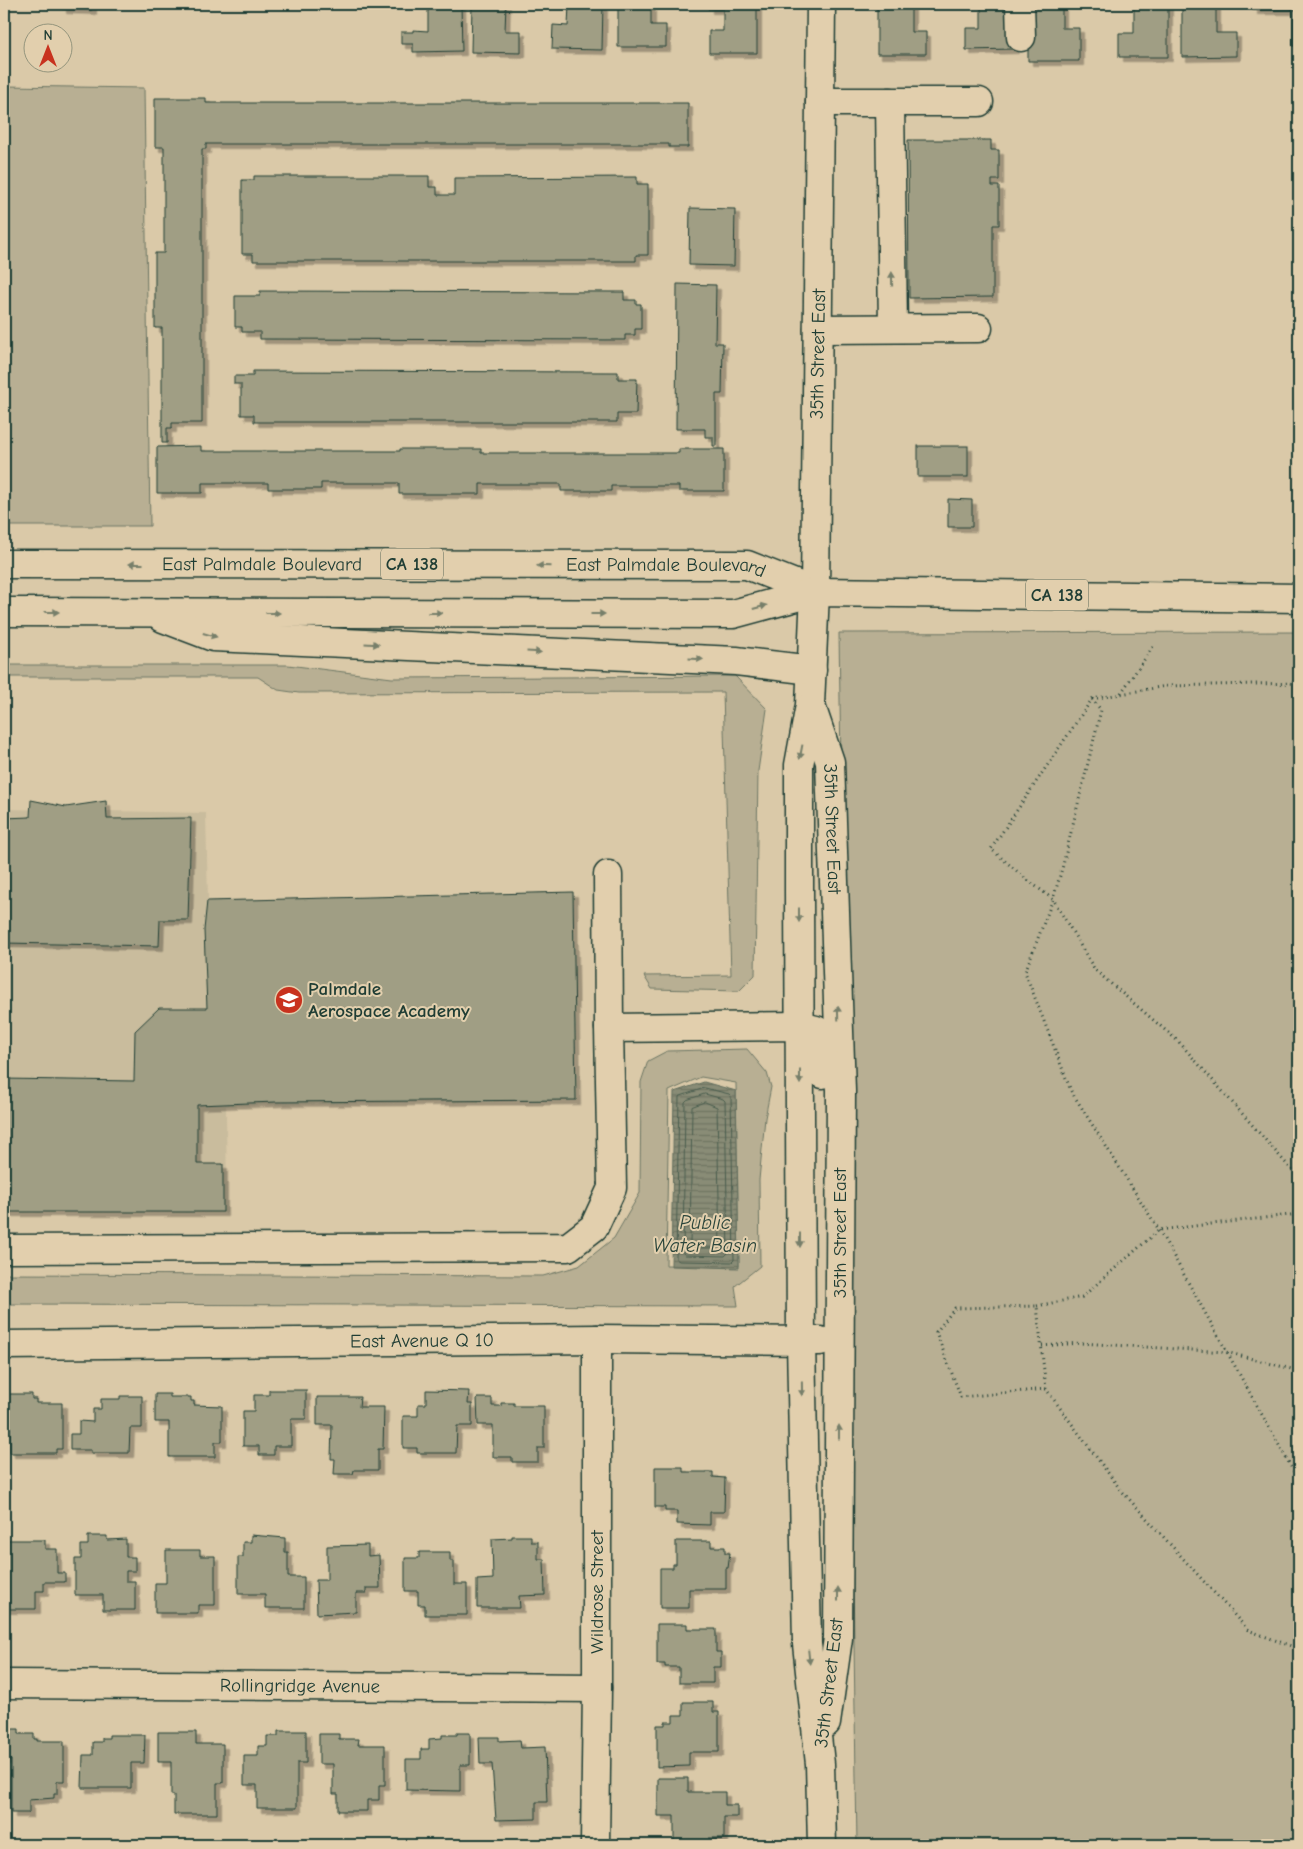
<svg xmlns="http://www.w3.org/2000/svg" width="1303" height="1849" viewBox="0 0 1303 1849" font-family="'Comic Neue',sans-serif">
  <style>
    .built { fill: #c9bc9d }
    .green { fill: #b8af93; stroke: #6c7664; fill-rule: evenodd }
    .water { fill: url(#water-rules); stroke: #5f6c5c }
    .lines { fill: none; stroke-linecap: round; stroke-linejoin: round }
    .shore { stroke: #495d4e; stroke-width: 1 }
    .building { fill: #a09e84; stroke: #1f3d34; filter: url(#shadow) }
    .minor-casing { stroke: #1f3d34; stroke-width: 31 }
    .highway-casing { stroke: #1f3d34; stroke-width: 31 }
    .path { stroke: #1f3d34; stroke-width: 3; stroke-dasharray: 1 4; stroke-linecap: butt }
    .minor { stroke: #e2cfad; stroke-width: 28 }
    .highway { stroke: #e2cfad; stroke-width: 28 }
    .oneway { fill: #777f6a }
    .labels { text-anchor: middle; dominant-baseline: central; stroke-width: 4; stroke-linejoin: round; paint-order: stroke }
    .shield { fill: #e2cfad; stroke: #5a6958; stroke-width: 1 }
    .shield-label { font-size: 18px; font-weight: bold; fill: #1f3d34 }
    .street-label { font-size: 19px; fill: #1f3d34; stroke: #e2cfad }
    .poi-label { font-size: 19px; font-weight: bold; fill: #1f3d34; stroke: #e2cfad; text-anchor: start }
    .water-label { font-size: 20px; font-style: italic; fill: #2a453b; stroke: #e2cfad }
  </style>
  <defs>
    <pattern id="water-rules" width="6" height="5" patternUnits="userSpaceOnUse" patternTransform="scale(1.25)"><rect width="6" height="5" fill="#898c76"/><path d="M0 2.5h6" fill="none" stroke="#6f7462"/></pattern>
    <filter id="shadow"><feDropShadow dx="4.5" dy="4.5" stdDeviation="0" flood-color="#0004"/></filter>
  </defs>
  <rect width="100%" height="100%" fill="#dac9a8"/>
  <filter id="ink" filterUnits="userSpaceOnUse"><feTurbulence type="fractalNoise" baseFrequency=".02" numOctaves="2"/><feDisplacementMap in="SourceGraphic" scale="10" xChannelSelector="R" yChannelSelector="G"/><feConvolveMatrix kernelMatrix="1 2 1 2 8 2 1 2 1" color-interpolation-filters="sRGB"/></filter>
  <g filter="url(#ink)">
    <path class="built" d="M4 809 206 813 208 901 573 892 576 1100 226 1106 227 1213 4 1212Z"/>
    <g class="green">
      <path d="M4 86 144 88 150 526H4Z"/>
      <path d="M1299 632V1845H857L839 633Z"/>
      <path d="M4 665H288L392 678 735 676 767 709 758 771 755 975 739 991 652 989 644 976 731 975 723 692 299 693 278 690 258 677H4Z"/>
      <path d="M747 1049 767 1073 771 1087 765 1118 759 1180 760 1266 735 1286 738 1306 4 1304V1274L543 1276 579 1266 614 1238 640 1193 641 1082 648 1061 667 1051ZM701 1077 736 1083 739 1266 666 1265 669 1091Z"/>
    </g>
    <path class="water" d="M704 1082 736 1091 739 1268 671 1266 674 1092Z"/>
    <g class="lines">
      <g class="shore">
        <path d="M705 1088 729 1094 731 1096 734 1260 732 1262 679 1261 676 1259 679 1097Z"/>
        <path d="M705 1094 723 1099 725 1101 728 1253 725 1256 685 1255 683 1253 685 1102 687 1100Z"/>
        <path d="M705 1102 717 1107 720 1246 718 1248H693L690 1246 692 1107Z"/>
      </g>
    </g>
    <g class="building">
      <path d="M62 4H92V10L62 9Z"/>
      <path d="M428 4H461L462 51 413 52V44H401V32H413V30L428 31Z"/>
      <path d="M472 4H506L505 31H521V53L471 52Z"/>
      <path d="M569 4H603L602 50 552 49 553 25 568 26Z"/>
      <path d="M618 4H651V25H666V47H618Z"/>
      <path d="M708 4H757V53H709V31H723V9H708Z"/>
      <path d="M877 4H911V32H926V54H877Z"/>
      <path d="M981 4H1014V49L966 50V28H981Z"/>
      <path d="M1028 4H1062V28H1079V61H1028Z"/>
      <path d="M1134 4H1168V57H1119V33H1134Z"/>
      <path d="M1182 4H1216V33H1236V56L1182 57Z"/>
      <rect x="1253" y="4" width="39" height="6"/>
      <rect x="1293" y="10" width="6" height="36"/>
      <path d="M155 98H206V103H688V147H669V144H206V149H202V423H172V428H167V443H162V328H155V253H164V147H155Z"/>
      <path d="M908 140H991V150H999V180H992V186H999V225H993V297L909 298Z"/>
      <path d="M254 176H429V187H437V195H454V178L637 177V184H648V255H636V261H253V254H242V180H254Z"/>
      <path d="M690 208 735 209 734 266 689 265Z"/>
      <path d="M677 284 716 285 715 343H723L722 394H716V446H713V437H705V429H676Z"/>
      <path d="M260 291 624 292V300H636V304H641V329H635V335H625V340L260 339V332H242V327H235V296H260Z"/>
      <path d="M253 371 618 372V379H637L636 414H617V422H254V415H241V384H234V376H253Z"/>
      <path d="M201 446V451H400V449H481V453H679V449H724V491H679V486H611V491H561V484H480V494H399V483H321V489H268V483H202V493H157V447Z"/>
      <rect x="918" y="446" width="50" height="31"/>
      <path d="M948 499 972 500V527H948Z"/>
      <path d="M31 800 66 807 106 801 107 819 191 818 188 920H160L159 946 4 943V818L30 817Z"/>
      <path d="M573 892 576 1100 276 1102 197 1105V1164H223V1212H4V1079L134 1081 135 1031 159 1008H207L204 930 207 901Z"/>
      <path d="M4 1390H8V1394H32V1399H36V1403H62V1449H56V1453H10V1419H4Z"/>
      <path d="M269 1390H306V1419H291V1446H274V1455H259V1446H243V1411H254V1395H269Z"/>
      <path d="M426 1390 469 1391 468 1404H472V1426H457L456 1453H417V1448H403V1416H418V1404H426Z"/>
      <path d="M155 1394H170V1397H191V1401H194V1405L222 1406V1442H215V1457H169V1422H155Z"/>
      <path d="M120 1396H142V1428H130L129 1453H91V1450H70V1434H79V1421L93 1422V1409H101V1399H120Z"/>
      <path d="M317 1397H360L359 1407H384L383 1449H378V1470H354L353 1474H334L335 1459H331L332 1425H317Z"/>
      <path d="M477 1398H492V1406H501V1403H514V1406H544V1448H538V1462H512V1457H493V1425H478Z"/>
      <path d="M655 1467H683V1472H713V1477L725 1478 724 1512H710V1525L677 1524V1511H665V1507H655Z"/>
      <path d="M251 1535 285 1538V1552H288V1577H304V1608H265V1594H238V1557H243V1542H251Z"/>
      <path d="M88 1536H107V1540L126 1539V1557H135V1571H126V1581H135V1610H103V1595H75V1559H81V1545H88Z"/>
      <path d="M512 1536H531V1542H538V1559H544L545 1595 519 1596 520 1608H477V1580L493 1579 492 1539 512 1538Z"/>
      <path d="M6 1540H45V1549H57V1573H65V1582H44V1591H36V1609H4Z"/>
      <path d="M676 1541H711V1547H725V1553H730L728 1568H726V1589H689V1608H660V1568H673V1564H676Z"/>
      <path d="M368 1545V1556L379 1555 380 1588H366V1593H356V1612L317 1614 316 1580H327V1546Z"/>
      <path d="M166 1550H200V1556H215V1605H198V1613H155V1583H166Z"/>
      <path d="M419 1552H450V1561H454V1584H467V1615H425V1605H418V1591H405V1558H419Z"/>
      <path d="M657 1624H687V1629H716V1652H721V1667H713V1683H679V1667H665V1664H657Z"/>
      <path d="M683 1702H713V1712H719V1752H689V1766L657 1767V1725H665V1722H673V1715H683Z"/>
      <path d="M4 1729H19V1734H34V1739H37V1741H64V1781H57V1794H54V1798L29 1800V1813H11V1760H4Z"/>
      <path d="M278 1731H306V1763H297V1808H257V1785H244V1756H258V1746H267V1736H278Z"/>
      <path d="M158 1732H196V1744H223V1783H217V1814H174V1795H171V1762H158Z"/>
      <path d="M457 1733H470V1765H460V1791L406 1790V1759H421V1749H429V1739L442 1738V1735H457Z"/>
      <path d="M319 1734H339V1739H359L358 1745H385V1785H379V1800H367V1811H338V1794H333V1764H319Z"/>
      <path d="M109 1735H145L144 1763H131V1788H82L83 1755H93V1742H102V1738H109Z"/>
      <path d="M479 1737H499V1741L520 1740 521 1748 545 1747 547 1802H536V1819L496 1820 492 1764H480Z"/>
      <path d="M658 1778H688V1792H725V1805H737V1817H724V1838H709V1844H674V1816H658Z"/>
    </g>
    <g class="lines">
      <defs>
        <g id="minor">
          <path d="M821 4 815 592 810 705 799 765V891L801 1341 807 1644 820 1764 822 1845"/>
          <path d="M1020 4 1021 37"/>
          <path d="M820 102H979"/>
          <path d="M890 102 893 328"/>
          <path d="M818 329 978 328"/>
          <path id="s1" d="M811 706 830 762 841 1091 838 1638 826 1723"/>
          <path d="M609 1028 799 1026 816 1030 822 1041 823 1074"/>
          <path d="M4 1249 568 1247 594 1227 612 1188 609 1028 608 875"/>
          <path id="s2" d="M4 1345 597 1339 820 1341"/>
          <path id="s3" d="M4 1684 597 1688"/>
          <path d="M595 1845 597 1688V1339"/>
        </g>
        <g id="highway">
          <path id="s4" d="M4 564 747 565 815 592"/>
          <path d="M4 612 733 614 815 592 1299 598"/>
          <path d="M163 618 213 637 736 661 812 670"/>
        </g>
      </defs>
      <use href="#minor" class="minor-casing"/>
      <use href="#highway" class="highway-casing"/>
      <g class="path">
        <path d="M1121 693 1155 644"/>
        <path d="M1092 699 1166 686 1299 683"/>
        <path d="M1299 1178 1179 1042 1095 970 1053 899 1025 878 991 849 1092 699 1101 710 1062 869 1053 899 1025 972 1071 1091 1159 1230 1299 1481"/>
        <path d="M1037 1306 1082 1297 1159 1230 1299 1214"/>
        <path d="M1042 1346 1080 1343 1226 1352 1299 1371"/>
        <path d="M1046 1389 961 1397 936 1332 955 1308 1037 1306 1046 1389 1120 1489 1248 1630 1299 1649"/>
      </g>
      <use href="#minor" class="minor"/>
      <use href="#highway" class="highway"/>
    </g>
    <defs><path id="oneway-solid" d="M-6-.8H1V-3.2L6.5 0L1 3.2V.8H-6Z" transform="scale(1.25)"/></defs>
    <g class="oneway">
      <use href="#oneway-solid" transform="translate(892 279) rotate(-91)"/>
      <use href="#oneway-solid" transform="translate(136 564) rotate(180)"/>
      <use href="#oneway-solid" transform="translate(544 566) rotate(-179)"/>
      <use href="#oneway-solid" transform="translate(760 607) rotate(-15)"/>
      <use href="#oneway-solid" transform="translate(52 612)"/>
      <use href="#oneway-solid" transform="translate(273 613)"/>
      <use href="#oneway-solid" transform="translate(435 613)"/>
      <use href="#oneway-solid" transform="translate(598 614)"/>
      <use href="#oneway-solid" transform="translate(210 635) rotate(16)"/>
      <use href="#oneway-solid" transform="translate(372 644) rotate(3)"/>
      <use href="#oneway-solid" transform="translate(534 652) rotate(3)"/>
      <use href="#oneway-solid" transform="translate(696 659) rotate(3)"/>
      <use href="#oneway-solid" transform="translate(801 752) rotate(101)"/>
      <use href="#oneway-solid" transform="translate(799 915) rotate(90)"/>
      <use href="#oneway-solid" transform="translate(838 1013) rotate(-92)"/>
      <use href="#oneway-solid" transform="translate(800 1077) rotate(90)"/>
      <use href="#oneway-solid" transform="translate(800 1240) rotate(90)"/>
      <use href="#oneway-solid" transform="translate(802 1389) rotate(89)"/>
      <use href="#oneway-solid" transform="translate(839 1432) rotate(-90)"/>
      <use href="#oneway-solid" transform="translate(838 1594) rotate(-90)"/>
      <use href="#oneway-solid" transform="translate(809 1657) rotate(84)"/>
    </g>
  </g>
  <defs>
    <symbol id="school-disc" viewBox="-11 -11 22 22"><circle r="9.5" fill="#c8321e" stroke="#e2cfad"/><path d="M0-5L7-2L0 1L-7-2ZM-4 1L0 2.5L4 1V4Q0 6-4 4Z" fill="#fff"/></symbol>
  </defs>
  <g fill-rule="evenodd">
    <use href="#school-disc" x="273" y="984" width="32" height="32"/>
  </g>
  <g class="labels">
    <g class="shield">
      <rect x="381" y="548.5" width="62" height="31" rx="4"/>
      <rect x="1026" y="579.5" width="62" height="31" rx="4"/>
    </g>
    <g class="shield-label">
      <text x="412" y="564">CA 138</text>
      <text x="1057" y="595">CA 138</text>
    </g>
    <g class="street-label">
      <text transform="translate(818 354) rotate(-89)">35th Street East</text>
      <text stroke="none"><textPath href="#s4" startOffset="258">East Palmdale Boulevard</textPath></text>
      <text stroke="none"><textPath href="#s4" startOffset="662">East Palmdale Boulevard</textPath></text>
      <text stroke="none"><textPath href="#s1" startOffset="126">35th Street East</textPath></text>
      <text transform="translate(840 1233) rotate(-90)">35th Street East</text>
      <text stroke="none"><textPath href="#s2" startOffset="418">East Avenue Q 10</textPath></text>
      <text transform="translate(597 1592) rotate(-90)">Wildrose Street</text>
      <text transform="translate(829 1683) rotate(-83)">35th Street East</text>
      <text stroke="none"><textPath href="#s3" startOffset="296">Rollingridge Avenue</textPath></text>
    </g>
    <g class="poi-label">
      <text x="308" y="989">Palmdale<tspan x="308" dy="22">Aerospace Academy</tspan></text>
    </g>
    <g class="water-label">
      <text x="705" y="1222">Public<tspan x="705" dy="23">Water Basin</tspan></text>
    </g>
  </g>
  <rect width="1303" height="1849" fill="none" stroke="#e2cfad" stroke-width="20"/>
  <rect x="10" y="10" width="1283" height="1829" fill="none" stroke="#1f3d34" stroke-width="2" filter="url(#ink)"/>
  <g transform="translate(48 48)"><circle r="24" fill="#e2cfad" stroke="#94957d"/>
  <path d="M0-4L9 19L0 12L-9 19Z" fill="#c8321e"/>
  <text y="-8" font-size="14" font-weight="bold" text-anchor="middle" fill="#1f3d34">N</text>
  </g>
</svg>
